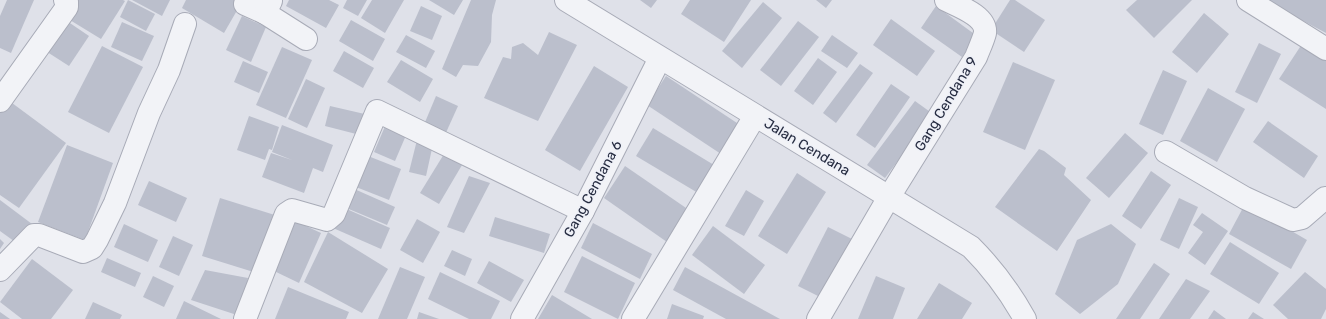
<svg xmlns="http://www.w3.org/2000/svg" width="1326" height="319" viewBox="0 0 1326 319" font-family="Rubik,sans-serif">
  <style>
    .building { fill: #bbbfcc }
    .lines { fill: none; stroke-linecap: round; stroke-linejoin: round }
    .street-casing { stroke: #a8abb7; stroke-width: 24 }
    .street { stroke: #f2f3f7; stroke-width: 22 }
    .labels { text-anchor: middle; dominant-baseline: central; stroke-width: 3; stroke-linejoin: round; paint-order: stroke }
    .street-label { font-size: 14px; fill: #262c41; stroke: #eef0f7 }
  </style>
  <rect width="100%" height="100%" fill="#dfe1e9"/>
  <g class="building">
    <path d="M7 0H34L11 53 0 48V16Z"/>
    <path d="M75 0H123L125 1 101 39 65 17Z"/>
    <path d="M128 0 155 14 146 31 120 17Z"/>
    <path d="M132 0H170L162 16Z"/>
    <path d="M186 0H243L224 33 182 8Z"/>
    <path d="M289 0H329L339 5 326 28 286 6Z"/>
    <path d="M347 0H367L358 16 343 8Z"/>
    <path d="M372 0H404L385 33 361 18Z"/>
    <path d="M429 0H463L454 15Z"/>
    <path d="M471 0H496L492 15 491 42 478 66 463 65 456 77 442 69Z"/>
    <path d="M640 0H657L651 8Z"/>
    <path d="M690 0H751L724 42 681 14Z"/>
    <path d="M816 0H832L826 8Z"/>
    <path d="M1010 0H1015L1045 20 1024 52 991 30Z"/>
    <path d="M1137 0H1192L1154 38 1126 10Z"/>
    <path d="M1264 0H1326V33Z"/>
    <path d="M763 2 782 18 742 68 722 51Z"/>
    <path d="M421 6 442 16 432 40 410 31Z"/>
    <path d="M936 6 977 36 962 57 921 28Z"/>
    <path d="M1204 13 1229 34 1197 73 1172 52Z"/>
    <path d="M242 16 266 27 251 62 226 50Z"/>
    <path d="M61 17 89 36 69 66 41 48Z"/>
    <path d="M891 19 935 51 917 76 873 45Z"/>
    <path d="M351 20 385 39 373 61 339 41Z"/>
    <path d="M798 21 819 37 781 86 760 70Z"/>
    <path d="M122 22 154 36 142 61 111 47Z"/>
    <path d="M549 32 577 45 538 121 484 98 503 57 511 59 512 47 523 43 538 55Z"/>
    <path d="M406 35 435 51 426 68 396 52Z"/>
    <path d="M832 35 858 53 847 68 821 51Z"/>
    <path d="M1259 43 1281 54 1257 103 1235 92Z"/>
    <path d="M1302 44 1326 59V109L1279 79Z"/>
    <path d="M102 46 143 67 109 133 68 112Z"/>
    <path d="M282 47 312 60 286 118 256 105Z"/>
    <path d="M344 51 374 68 363 88 333 71Z"/>
    <path d="M818 58 837 72 813 105 794 91Z"/>
    <path d="M401 60 433 79 420 102 387 82Z"/>
    <path d="M243 61 268 72 259 93 234 82Z"/>
    <path d="M1013 62 1055 80 1025 150 983 132Z"/>
    <path d="M860 64 873 73 836 123 823 113Z"/>
    <path d="M594 66 628 87 580 171 545 150Z"/>
    <path d="M1163 70 1187 81 1163 135 1139 124Z"/>
    <path d="M666 76 740 125 721 154 647 105Z"/>
    <path d="M306 79 325 88 307 128 288 119Z"/>
    <path d="M891 84 910 97 875 148 856 135Z"/>
    <path d="M1208 88 1245 109 1217 162 1180 141Z"/>
    <path d="M436 96 458 106 444 137 423 127Z"/>
    <path d="M8 100 66 143 19 208 0 195V111Z"/>
    <path d="M915 101 933 114 885 178 867 165Z"/>
    <path d="M330 106 369 115 364 136 325 126Z"/>
    <path d="M249 116 279 127 272 150 269 149 265 160 237 150Z"/>
    <path d="M1268 121 1318 156 1304 178 1253 142Z"/>
    <path d="M386 124 407 133 395 161 374 152Z"/>
    <path d="M282 125 333 145 323 172 313 168 304 193 262 177 271 153 292 160 272 152Z"/>
    <path d="M653 128 714 165 698 193 636 156Z"/>
    <path d="M1125 133 1148 153 1109 198 1086 178Z"/>
    <path d="M417 140 433 144 426 176 409 172Z"/>
    <path d="M67 145 113 163 85 240 38 222Z"/>
    <path d="M1039 149 1044 151 1066 168 1064 175 1091 200 1057 251 995 207Z"/>
    <path d="M444 154 462 165 439 204 420 193Z"/>
    <path d="M368 156 401 169 389 200 356 187Z"/>
    <path d="M625 166 689 210 667 242 604 198Z"/>
    <path d="M1151 171 1171 185 1141 229 1122 216Z"/>
    <path d="M797 173 826 192 787 254 758 236Z"/>
    <path d="M469 176 490 183 464 233 447 227Z"/>
    <path d="M149 181 187 198 176 222 138 205Z"/>
    <path d="M352 188 395 207 387 225 344 207Z"/>
    <path d="M746 190 764 201 744 236 725 226Z"/>
    <path d="M220 198 278 216 260 274 202 256Z"/>
    <path d="M1179 198 1198 207 1179 249 1160 240Z"/>
    <path d="M0 200 32 224 18 244 0 231Z"/>
    <path d="M1245 204 1307 240 1291 269 1229 234Z"/>
    <path d="M342 207 390 228 381 249 333 228Z"/>
    <path d="M1202 213 1228 231 1205 265 1188 253 1203 232 1193 225Z"/>
    <path d="M495 217 550 234 544 253 489 236Z"/>
    <path d="M417 219 440 232 423 263 400 250Z"/>
    <path d="M293 220 321 233 299 283 272 270Z"/>
    <path d="M593 223 652 254 640 279 581 248Z"/>
    <path d="M124 224 158 240 148 262 114 247Z"/>
    <path d="M1111 224 1136 244 1118 284 1080 314 1055 294 1077 240Z"/>
    <path d="M713 226 765 265 744 294 692 255Z"/>
    <path d="M828 227 856 241 826 300 798 286Z"/>
    <path d="M328 232 388 269 362 313 304 282Z"/>
    <path d="M173 236 193 245 179 276 159 267Z"/>
    <path d="M0 239 4 243 0 249Z"/>
    <path d="M1230 242 1279 273 1259 304 1210 274Z"/>
    <path d="M452 250 472 259 465 276 444 266Z"/>
    <path d="M582 256 635 283 618 319 564 292Z"/>
    <path d="M107 258 141 273 135 287 101 272Z"/>
    <path d="M32 259 73 290 51 319H22L0 302Z"/>
    <path d="M489 261 524 280 511 302 477 283Z"/>
    <path d="M1154 263 1170 274 1140 319H1116Z"/>
    <path d="M400 267 425 277 407 319H378Z"/>
    <path d="M685 267 780 319H726L673 290Z"/>
    <path d="M205 270 248 278 240 316 191 300Z"/>
    <path d="M440 272 500 301 491 319H469L428 299Z"/>
    <path d="M1305 272 1326 289V309L1321 319H1288L1273 305Z"/>
    <path d="M153 276 174 286 164 307 143 297Z"/>
    <path d="M876 276 905 288 893 319H858Z"/>
    <path d="M1186 279 1210 291 1190 319H1159Z"/>
    <path d="M939 283 972 303 962 319H917Z"/>
    <path d="M288 287 349 312 346 319H275Z"/>
    <path d="M552 295 592 319H538Z"/>
    <path d="M184 301 221 319H176Z"/>
    <path d="M93 302 122 315 120 319H85Z"/>
    <path d="M672 304 704 316 703 319H667Z"/>
    <path d="M1214 310 1226 319H1208Z"/>
    <path d="M0 312 10 319H0Z"/>
    <path d="M419 312 439 319H417Z"/>
    <path d="M1253 312 1264 319H1248Z"/>
  </g>
  <g class="lines">
    <defs>
      <g id="street">
        <path d="M566 0 971 247C993 269 1010 292 1025 319"/>
        <path d="M1248 0 1326 49"/>
        <path d="M245 4 265 13 271 1"/>
        <path d="M265 13 306 39"/>
        <path d="M0 101 67 7V2L65 0"/>
        <path d="M1166 152 1245 198 1293 220 1302 218 1325 198"/>
        <path d="M0 270 34 235H39L83 252 92 248 97 240 115 203 149 113 169 70 185 24"/>
        <path d="M245 319 286 214 292 210 327 220 334 214 377 111 583 211"/>
        <path d="M522 319 583 211 660 58"/>
        <path d="M633 319 755 116"/>
        <path d="M818 319 889 197 976 57C979 49 983 41 985 33 987 16 958 6 946 0"/>
      </g>
    </defs>
    <use href="#street" class="street-casing"/>
    <use href="#street" class="street"/>
  </g>
  <g class="labels">
    <g class="street-label">
      <text transform="translate(946 104) rotate(-59)">Gang Cendana 9</text>
      <text transform="translate(807 147) rotate(31)">Jalan Cendana</text>
      <text transform="translate(593 189) rotate(-62)">Gang Cendana 6</text>
    </g>
  </g>
</svg>
